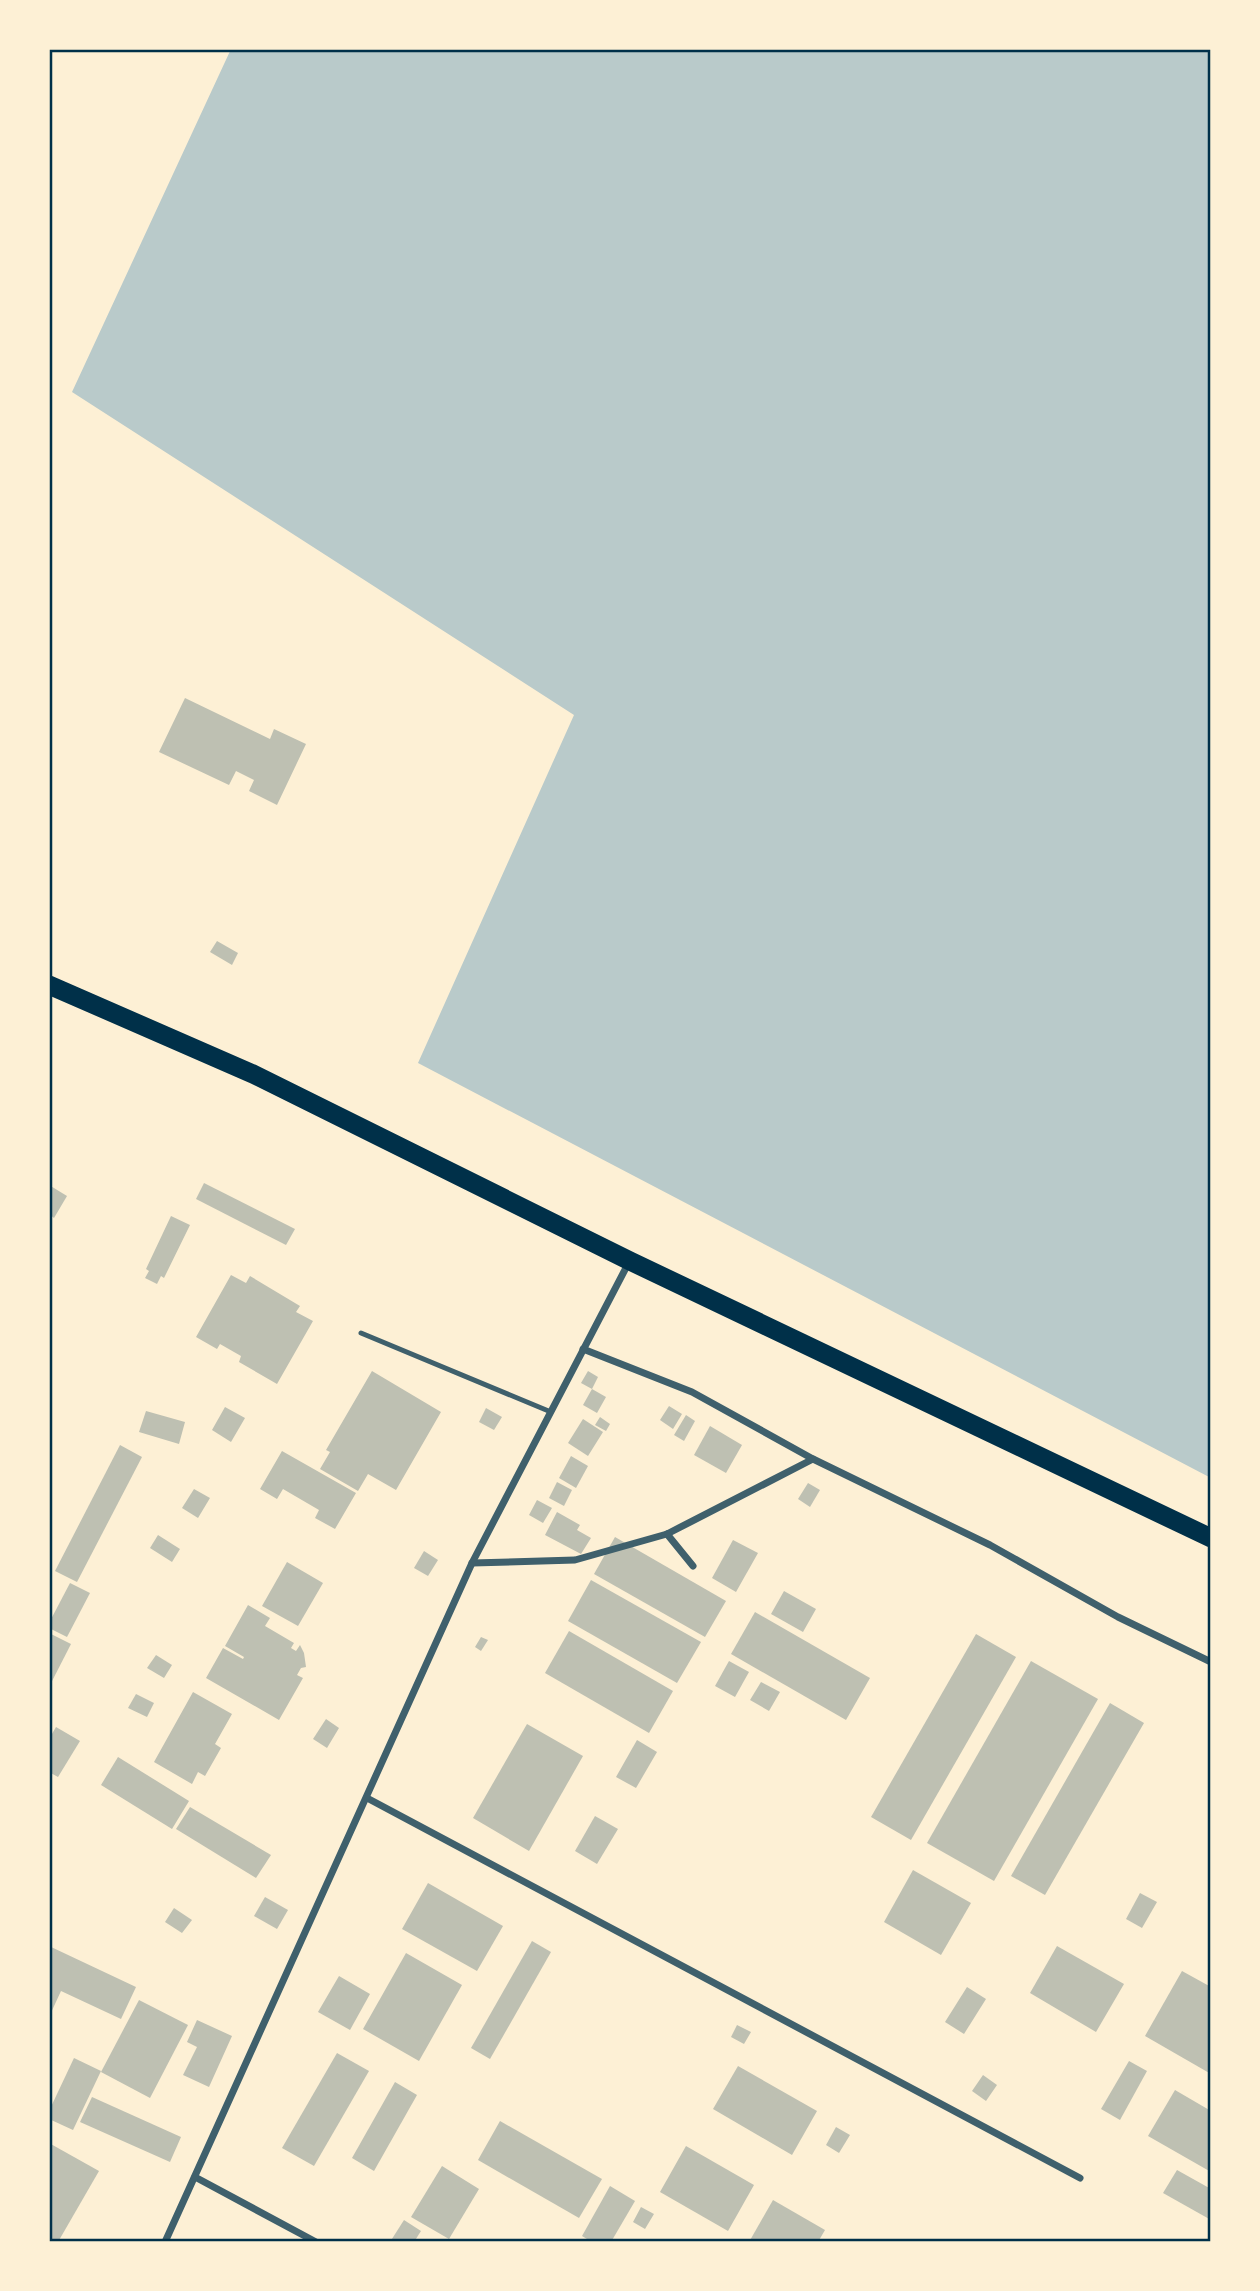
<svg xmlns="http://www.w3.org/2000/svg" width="1260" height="2291" viewBox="0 0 1260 2291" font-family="'Titillium Web',sans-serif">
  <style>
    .green { fill: #b9caca }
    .building { fill: #bec0b2 }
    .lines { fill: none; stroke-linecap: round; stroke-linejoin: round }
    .service { stroke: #3f606c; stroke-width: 5 }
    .minor { stroke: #3f606c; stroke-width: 7 }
    .trunk { stroke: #003049; stroke-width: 19 }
    .neatline { fill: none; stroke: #003049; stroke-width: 2.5 }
  </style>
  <rect width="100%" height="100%" fill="#fdf0d5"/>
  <path class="green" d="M231 49H1211V1478L418 1063 574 715 72 392Z"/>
  <g class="building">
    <path d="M185 698 270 739 274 729 306 744 277 805 249 791 254 780 236 771 229 785 159 752Z"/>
    <path d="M217 941 238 953 232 965 210 952Z"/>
    <path d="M204 1183 295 1229 286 1245 196 1199Z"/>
    <path d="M49 1185 67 1196 54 1218 49 1214Z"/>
    <path d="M171 1216 190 1225 164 1278 161 1276 157 1284 145 1278 149 1271 146 1269Z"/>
    <path d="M231 1275 246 1283 250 1276 300 1306 296 1312 313 1321 277 1384 239 1362 241 1356 220 1344 217 1349 196 1337Z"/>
    <path d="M372 1371 441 1412 396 1490 368 1474 358 1491 320 1469 330 1452 326 1450Z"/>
    <path d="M588 1371 598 1377 592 1389 581 1383Z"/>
    <path d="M592 1389 606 1397 597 1413 583 1405Z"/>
    <path d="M669 1406 682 1414 673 1429 660 1420Z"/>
    <path d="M225 1407 245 1418 231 1442 212 1430Z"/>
    <path d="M486 1408 502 1417 494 1430 479 1422Z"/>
    <path d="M146 1411 185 1422 179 1444 139 1432Z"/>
    <path d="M686 1415 695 1421 684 1441 674 1435Z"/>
    <path d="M600 1417 610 1424 606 1431 595 1425Z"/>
    <path d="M583 1419 603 1432 588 1456 568 1443Z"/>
    <path d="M710 1426 742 1445 726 1473 694 1455Z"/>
    <path d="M120 1445 142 1457 77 1582 55 1571Z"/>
    <path d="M282 1451 356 1493 335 1529 315 1518 319 1510 283 1489 277 1499 260 1489Z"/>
    <path d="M571 1456 588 1466 576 1488 559 1478Z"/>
    <path d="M557 1482 572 1490 564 1506 549 1498Z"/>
    <path d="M808 1483 820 1490 810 1507 798 1499Z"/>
    <path d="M194 1489 210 1498 198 1518 182 1508Z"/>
    <path d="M537 1500 552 1508 543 1523 529 1515Z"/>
    <path d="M557 1512 580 1525 577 1530 591 1538 581 1554 545 1535Z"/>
    <path d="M158 1535 180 1549 172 1562 150 1548Z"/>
    <path d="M615 1537 726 1601 705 1637 594 1574Z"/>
    <path d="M733 1540 758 1553 736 1592 712 1578Z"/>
    <path d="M424 1551 438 1560 428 1576 414 1568Z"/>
    <path d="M287 1562 323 1583 298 1626 262 1606Z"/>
    <path d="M591 1580 701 1642 677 1683 568 1621Z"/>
    <path d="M70 1583 90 1593 67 1637 49 1628V1623Z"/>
    <path d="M784 1591 816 1609 803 1632 771 1614Z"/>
    <path d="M248 1605 270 1618 265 1626 294 1643 291 1648 296 1651 300 1645 304 1653 306 1667 301 1668 297 1675 303 1678 279 1720 206 1678 223 1648 243 1659 244 1657 225 1646Z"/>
    <path d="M755 1612 870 1678 846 1720 731 1654Z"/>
    <path d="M569 1631 673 1691 649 1733 545 1673Z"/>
    <path d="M49 1633 71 1644 49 1687Z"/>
    <path d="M976 1634 1016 1657 911 1840 871 1817Z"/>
    <path d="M481 1637 488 1640 481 1651 475 1647Z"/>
    <path d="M156 1655 172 1665 164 1678 147 1668Z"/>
    <path d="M729 1661 749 1672 735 1697 715 1686Z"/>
    <path d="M1031 1661 1098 1699 994 1881 927 1843Z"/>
    <path d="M761 1682 780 1692 769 1711 750 1700Z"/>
    <path d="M193 1692 232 1714 215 1744 221 1748 205 1776 198 1772 192 1784 154 1762Z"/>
    <path d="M136 1694 154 1703 147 1717 128 1708Z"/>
    <path d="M1110 1703 1144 1723 1045 1895 1011 1876Z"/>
    <path d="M326 1719 339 1728 327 1748 313 1739Z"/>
    <path d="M527 1724 583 1756 529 1851 473 1818Z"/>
    <path d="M56 1727 80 1741 58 1777 49 1772V1739Z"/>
    <path d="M637 1740 657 1752 636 1788 616 1777Z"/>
    <path d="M118 1757 189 1801 172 1829 101 1785Z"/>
    <path d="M190 1807 271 1855 256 1878 176 1829Z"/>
    <path d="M595 1816 618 1829 597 1864 575 1851Z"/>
    <path d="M913 1870 971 1903 941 1955 884 1922Z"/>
    <path d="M428 1883 503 1926 477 1971 402 1929Z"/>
    <path d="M1140 1893 1157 1902 1142 1928 1126 1919Z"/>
    <path d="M265 1897 288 1910 277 1929 254 1916Z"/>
    <path d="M174 1908 192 1920 182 1933 165 1922Z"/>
    <path d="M532 1941 551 1952 490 2059 471 2048Z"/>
    <path d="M49 1946 136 1987 121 2019 61 1991 49 2017Z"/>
    <path d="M1057 1946 1124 1984 1096 2032 1030 1993Z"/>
    <path d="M406 1953 462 1985 419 2061 363 2029Z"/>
    <path d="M1182 1971 1211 1987V2074L1145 2036Z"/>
    <path d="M339 1976 370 1994 350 2030 318 2012Z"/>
    <path d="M967 1987 986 1999 964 2034 945 2022Z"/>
    <path d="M139 2000 188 2025 150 2098 101 2072Z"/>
    <path d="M197 2020 232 2036 209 2087 183 2075 197 2047 187 2042Z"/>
    <path d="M737 2025 751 2032 744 2044 731 2037Z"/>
    <path d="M337 2053 369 2071 314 2166 282 2148Z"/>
    <path d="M74 2058 101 2071 73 2130 49 2119V2111Z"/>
    <path d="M1129 2061 1147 2071 1120 2120 1101 2109Z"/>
    <path d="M738 2066 817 2111 792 2155 713 2109Z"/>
    <path d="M983 2075 997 2085 986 2101 972 2091Z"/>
    <path d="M395 2082 417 2095 374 2171 352 2158Z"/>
    <path d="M1175 2090 1211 2111V2172L1148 2136Z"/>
    <path d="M92 2097 181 2137 170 2162 80 2122Z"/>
    <path d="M500 2121 602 2179 579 2218 478 2160Z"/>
    <path d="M836 2127 850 2135 839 2153 826 2145Z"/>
    <path d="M49 2143 99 2171 58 2242H49Z"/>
    <path d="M686 2146 754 2185 728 2231 660 2192Z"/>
    <path d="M442 2166 479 2189 449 2239 411 2217Z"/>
    <path d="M1177 2170 1211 2189V2220L1163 2193Z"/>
    <path d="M610 2186 635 2201 611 2242H592L582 2236Z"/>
    <path d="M773 2200 825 2230 818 2242H749Z"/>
    <path d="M641 2207 654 2214 645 2229 633 2222Z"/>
    <path d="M404 2220 421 2231 414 2242H390Z"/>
  </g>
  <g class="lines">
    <path class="service" d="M361 1333 551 1412"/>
    <g class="minor">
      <path d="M583 1349 692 1392 813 1459"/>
      <path d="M667 1534 693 1566"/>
      <path d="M472 1563 575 1560 667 1534 813 1459 990 1545 1118 1617 1211 1662"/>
      <path d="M367 1798 1080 2178"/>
      <path d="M195 2177 316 2242"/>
      <path d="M165 2242 472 1563 629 1262"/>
    </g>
    <path class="trunk" d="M49 985 253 1074 630 1261 1211 1538"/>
  </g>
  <rect width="1260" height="2291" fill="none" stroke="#fdf0d5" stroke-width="102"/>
  <rect x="51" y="51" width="1158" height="2189" class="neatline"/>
</svg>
